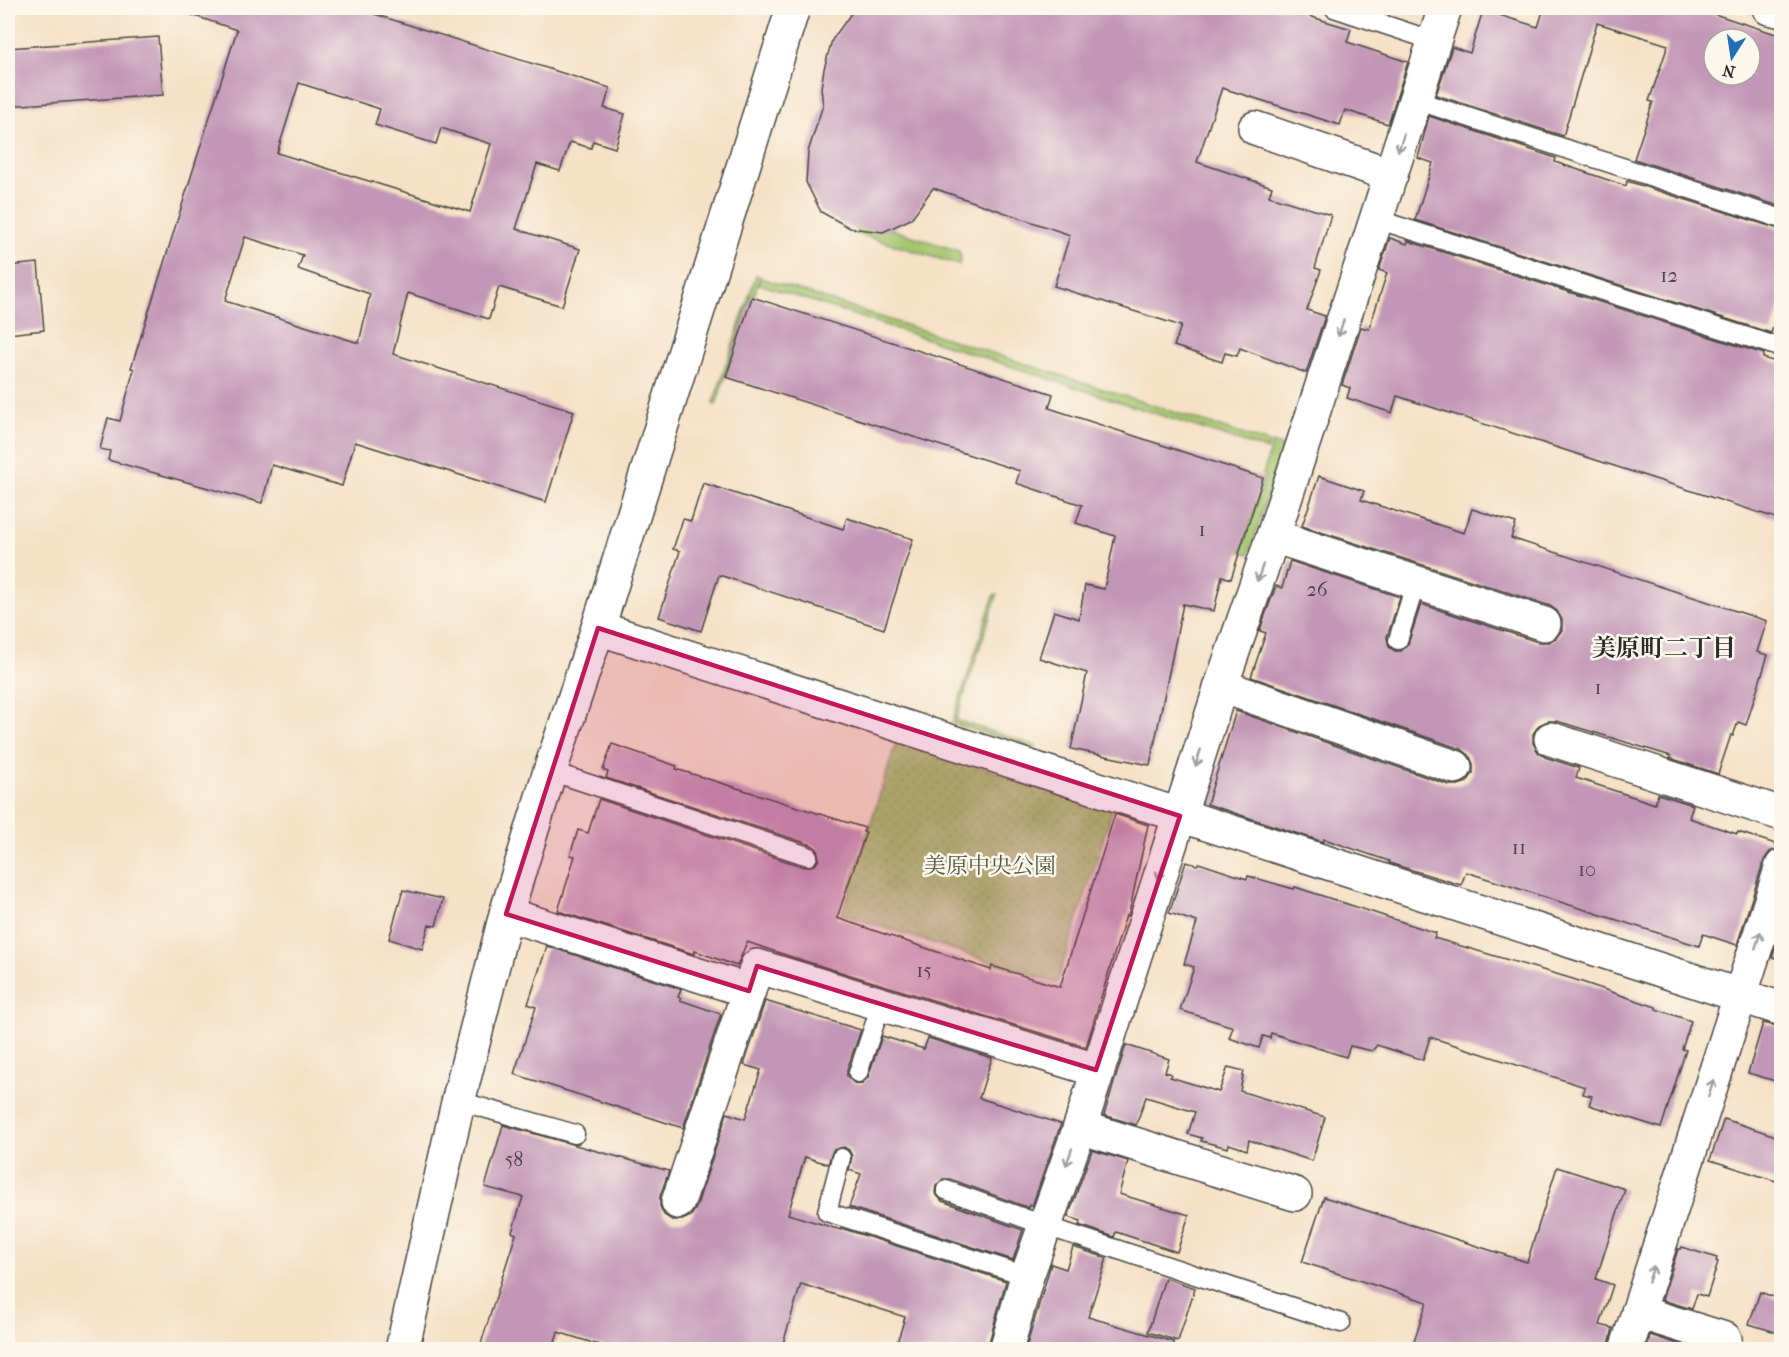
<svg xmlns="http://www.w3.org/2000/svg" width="1789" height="1357" viewBox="0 0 1789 1357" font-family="'IM FELL French Canon','Noto Serif JP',serif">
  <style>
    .green { fill: #a5c56e; stroke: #68784c; stroke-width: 1.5 }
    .park { fill: url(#park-dots); stroke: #68784c; stroke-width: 1.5 }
    .building { fill: #c296b6; fill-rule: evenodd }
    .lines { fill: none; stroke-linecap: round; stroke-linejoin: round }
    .service-casing { stroke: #494642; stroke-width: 21 }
    .minor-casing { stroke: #494642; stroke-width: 36 }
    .tertiary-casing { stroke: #494642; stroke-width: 36 }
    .service { stroke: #fff; stroke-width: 18 }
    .minor { stroke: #fff; stroke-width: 33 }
    .tertiary { stroke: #fff; stroke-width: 33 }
    .oneway { stroke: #a0a0a0 }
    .marked { fill: #c2185b; fill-opacity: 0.2; stroke: #c2185b; stroke-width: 4.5; stroke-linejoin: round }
    .labels { text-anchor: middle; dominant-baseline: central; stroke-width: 5; stroke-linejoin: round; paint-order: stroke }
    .number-label { font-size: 20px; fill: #51464e }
    .park-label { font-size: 22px; fill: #50593f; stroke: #fbf7ec }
    .neighbourhood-label { font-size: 24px; font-weight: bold; fill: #2b2b2b; stroke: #fbf7ec }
  </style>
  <defs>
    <pattern id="park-dots" width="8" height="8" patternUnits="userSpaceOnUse" patternTransform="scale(1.5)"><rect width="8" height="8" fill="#a5c56e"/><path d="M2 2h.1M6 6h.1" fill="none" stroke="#8ea95f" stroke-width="1.8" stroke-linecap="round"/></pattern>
  </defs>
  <rect width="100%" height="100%" fill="#fbf7ec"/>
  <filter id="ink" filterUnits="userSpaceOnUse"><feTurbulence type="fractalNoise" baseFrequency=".0167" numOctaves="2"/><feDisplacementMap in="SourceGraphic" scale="12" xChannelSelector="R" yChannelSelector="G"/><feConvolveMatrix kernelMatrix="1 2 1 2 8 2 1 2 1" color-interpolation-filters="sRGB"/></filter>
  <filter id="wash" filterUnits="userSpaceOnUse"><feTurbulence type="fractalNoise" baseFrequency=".008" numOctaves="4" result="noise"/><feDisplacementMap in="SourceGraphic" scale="24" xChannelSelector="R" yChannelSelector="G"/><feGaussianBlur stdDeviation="1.35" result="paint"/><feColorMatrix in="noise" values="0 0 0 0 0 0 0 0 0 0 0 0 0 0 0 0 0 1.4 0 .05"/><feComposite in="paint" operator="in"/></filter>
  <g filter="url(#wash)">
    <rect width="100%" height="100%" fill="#f5e1c6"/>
    <g class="green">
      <path d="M860 219 959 251 961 257 959 265 856 233Z"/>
      <path d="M756 275 760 276 754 296H751L716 405 713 404Z"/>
      <path d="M761 278 1269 443 1267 450 759 284Z"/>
      <path d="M1272 443 1283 447 1249 554 1241 552 1265 476 1263 475Z"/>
      <path d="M994 595H997L956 720 1036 746 1035 750 952 723Z"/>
    </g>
    <path class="park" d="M897 740 1113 809 1057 983 842 914Z"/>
    <g id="blocks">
      <g class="building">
        <path d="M186 8H355L610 88 604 108 625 114 615 148 593 141 591 148 570 142 560 171 537 164 516 229 580 249 562 306 499 287 489 319 408 293 393 354 574 411 546 502 355 442 342 486 272 465 262 503 108 460 110 451 100 449 108 418 120 421 134 369 131 368 237 30 186 13ZM299 83 380 109 375 125 436 144 441 128 491 144 470 212 277 153ZM245 237 303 255 298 269 370 294 359 343 225 301Z"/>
        <path d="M855 8H1301L1299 13 1351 29 1347 42 1408 62 1388 124 1345 110 1340 125 1222 88 1197 162 1272 187 1269 196 1331 215 1315 268 1321 270 1307 310 1325 316 1306 373 1240 348 1237 356 1225 353 1222 362 1174 346 1181 326 1054 286 1070 235 933 188 911 219 883 232 850 228 821 212 806 182 808 152 823 105 821 88 824 69 832 40Z"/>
        <path d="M1544 8H1686L1707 15 1708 12 1782 36V207L1634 159 1653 102 1649 101 1668 45 1597 23 1563 136 1436 95 1452 47 1470 53 1483 10 1538 27ZM1714 39H1750V75H1714Z"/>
        <path d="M158 37 163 95 8 106V48Z"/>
        <path d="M1429 116 1556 158 1555 162 1626 186 1627 181 1782 230V301L1771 333 1415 220 1433 163 1418 158Z"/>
        <path d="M1390 238 1407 244 1408 241 1764 354 1763 358 1782 364V520L1397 396 1392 413 1347 398 1350 388 1342 385 1361 327 1369 329 1387 273 1379 270Z"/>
        <path d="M38 263 44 330 8 334V266Z"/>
        <path d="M752 297 1053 394 1049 408 1263 478 1231 579 1222 576 1214 611 1183 604 1150 765 1071 749 1087 673 1039 658 1054 611 1079 619 1085 585 1104 589 1115 536 1076 523 1082 505 1016 483 1020 471 726 377Z"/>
        <path d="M1319 476 1364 491 1361 500 1464 533 1472 509 1516 523 1511 538 1767 621 1757 652 1768 655 1746 725 1738 722 1733 736 1731 735 1718 774 1670 758 1671 756 1557 721H1548L1539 725 1533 734V743L1538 752 1545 757 1579 768 1576 778 1655 804 1658 794 1693 805 1689 818 1737 834 1738 832 1782 846V848L1770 852 1764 860 1737 945 1703 934 1699 946 1466 872 1461 885 1389 863V861L1324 839 1323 842 1207 804 1236 711 1449 785H1458L1467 782 1473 773V764L1469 755 1461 749 1251 677 1266 633 1260 631 1264 618 1276 586 1282 588 1290 561 1400 597 1387 637 1389 647 1395 651H1401L1408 644 1421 604 1538 642H1548L1556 638 1562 630V620L1557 611 1550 606 1302 526Z"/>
        <path d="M703 483 843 529 847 518 913 539 884 629 719 575 701 631 659 617 680 551 673 549 683 519 691 521Z"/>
        <path d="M612 744 677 766 676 769 865 828 863 832H866L837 918 991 970 992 966 1060 987 1115 814 1148 825 1131 904 1128 916 1126 915 1086 1047 798 959 747 942 737 966 695 951 694 954 558 911 575 856 570 855 578 830 588 833 599 799 804 867 815 865 819 859 817 849 812 845 606 778 608 772 603 770Z"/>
        <path d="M1186 862 1197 865 1199 863 1247 879 1248 876 1294 889 1295 887 1436 933 1434 938 1573 979 1656 1007V1009L1691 1021 1682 1049 1686 1050 1661 1128 1589 1105 1592 1096 1583 1094 1585 1087 1430 1037 1423 1060 1377 1045 1372 1051 1350 1046 1346 1057 1271 1033 1270 1038 1263 1036 1259 1048 1229 1038 1233 1027 1180 1010 1194 967 1184 964 1197 922 1169 913Z"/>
        <path d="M403 890 443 899 436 926 429 925 422 949 389 939Z"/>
        <path d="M1782 929V960L1772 957Z"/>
        <path d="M547 946 681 989 678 997 681 998 680 1000 721 1014 683 1128 514 1074 536 1007 528 1004Z"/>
        <path d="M765 1001 861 1030 847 1070V1076L854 1083 861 1084 868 1077 882 1036 924 1049 928 1038 992 1058 979 1098 1061 1124 1032 1206 1030 1205 1029 1208 950 1179H943L936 1186 935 1193 942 1201 1023 1230 1013 1260 849 1207 861 1174 849 1170 852 1156 849 1150 844 1147 833 1150 828 1164 805 1157 788 1214 841 1230V1228L1006 1281 987 1350H895L905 1317 801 1284 781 1350H615L558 1332 553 1350H479L516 1234 512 1232 523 1197 485 1187 503 1125 669 1171 660 1196V1206L664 1215 672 1220H682L691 1216 696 1208 727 1113 745 1119 761 1070 744 1065Z"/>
        <path d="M1763 1023 1782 1027V1083L1748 1073Z"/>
        <path d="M1126 1045 1169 1059 1165 1072 1171 1074 1170 1077 1219 1092 1228 1067 1244 1071 1240 1091 1325 1117 1312 1161 1249 1140 1247 1150 1229 1144 1228 1148 1201 1141 1202 1138 1188 1134 1195 1112 1146 1097 1136 1125 1104 1115Z"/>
        <path d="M1724 1119 1782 1138V1183L1710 1160Z"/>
        <path d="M1092 1150 1128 1161 1119 1194 1189 1215 1177 1252 1116 1232 1114 1237 1079 1225 1081 1221 1068 1217Z"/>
        <path d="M1557 1167 1625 1189 1596 1279 1613 1285 1600 1325 1613 1328 1608 1350H1411L1427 1302 1302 1262 1324 1197 1527 1262Z"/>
        <path d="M1073 1247 1107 1258 1088 1317 1174 1342 1173 1350 1026 1348 1051 1264 1066 1269Z"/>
        <path d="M1682 1247 1717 1258 1716 1261 1718 1262 1707 1297 1697 1294 1692 1309 1662 1300 1678 1249H1681Z"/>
        <path d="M1165 1278 1195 1288 1178 1341 1148 1332Z"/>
        <path d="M1760 1292 1782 1300V1334L1749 1324Z"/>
        <path d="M1650 1335 1681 1345 1679 1350H1646Z"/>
      </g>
    </g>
  </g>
  <g filter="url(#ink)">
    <use href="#blocks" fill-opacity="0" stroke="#494642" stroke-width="1.5"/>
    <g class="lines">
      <defs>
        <g id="service">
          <path d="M1334 8 1434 41"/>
          <path d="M1415 100 1782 219"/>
          <path d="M1376 219 1782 348"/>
          <path d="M1398 640 1416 582"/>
          <path d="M550 771 808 856"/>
          <path d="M858 1073 881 1005"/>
          <path d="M459 1101 575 1134"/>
          <path d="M841 1158 827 1212 1027 1276"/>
          <path d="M946 1190 1046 1226 1341 1323"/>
        </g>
        <g id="minor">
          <path d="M1769 8 1782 11"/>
          <path d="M1255 128 1391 175"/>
          <path d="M1273 536 1544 624"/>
          <path d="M598 628 1782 1009"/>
          <path d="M1221 686 1455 767"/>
          <path d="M1551 739 1782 814"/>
          <path d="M506 914 749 991"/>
          <path d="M1080 1127 1295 1194"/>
          <path d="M678 1202 757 966 1096 1070"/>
          <path d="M1638 1312 1725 1339 1722 1350"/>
          <path d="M1006 1350 1027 1276 1080 1127 1221 686 1273 536 1445 8"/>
          <path d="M1626 1350 1782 866"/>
        </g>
        <path id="tertiary" d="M402 1350 459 1098 506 914 550 771 598 628 793 8"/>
      </defs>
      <use href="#service" class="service-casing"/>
      <use href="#minor" class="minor-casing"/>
      <use href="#tertiary" class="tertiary-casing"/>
      <use href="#service" class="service"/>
      <use href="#minor" class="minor"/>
      <use href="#tertiary" class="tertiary"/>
    </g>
    <defs><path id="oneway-shaft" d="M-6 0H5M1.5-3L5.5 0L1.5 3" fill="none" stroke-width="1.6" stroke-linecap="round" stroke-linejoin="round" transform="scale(1.5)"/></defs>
    <g class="oneway">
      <use href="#oneway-shaft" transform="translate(1401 143) rotate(108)"/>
      <use href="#oneway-shaft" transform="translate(1341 328) rotate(108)"/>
      <use href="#oneway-shaft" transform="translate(1260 573) rotate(109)"/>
      <use href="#oneway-shaft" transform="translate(1198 758) rotate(108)"/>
      <use href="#oneway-shaft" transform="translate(1161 871) rotate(108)"/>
      <use href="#oneway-shaft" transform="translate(1758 940) rotate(-72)"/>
      <use href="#oneway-shaft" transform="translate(1711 1088) rotate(-72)"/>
      <use href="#oneway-shaft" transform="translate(1069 1157) rotate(109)"/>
      <use href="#oneway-shaft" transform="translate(1651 1274) rotate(-72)"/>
    </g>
  </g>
  <path class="marked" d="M598 628 1180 816 1096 1070 757 966 749 991 506 914Z"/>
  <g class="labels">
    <g class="number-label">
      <text x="1669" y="275">12</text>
      <text x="1202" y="529">1</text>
      <text x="1317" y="589">26</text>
      <text x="1598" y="687">1</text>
      <text x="1519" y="847">11</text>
      <text x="1587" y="869">10</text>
      <text x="924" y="970">15</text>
      <text x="514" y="1159">58</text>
    </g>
    <g class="park-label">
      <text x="990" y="866">美原中央公園</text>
    </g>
    <g class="neighbourhood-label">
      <text x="1664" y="648">美原町二丁目</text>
    </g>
  </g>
  <rect width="1789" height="1357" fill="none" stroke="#fbf7ec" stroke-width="30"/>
  <g transform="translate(1732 57) rotate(192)"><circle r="28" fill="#fbf7ec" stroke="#a8a59f" stroke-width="1.5"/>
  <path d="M0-4.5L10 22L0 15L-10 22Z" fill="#1f6fb2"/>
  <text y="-9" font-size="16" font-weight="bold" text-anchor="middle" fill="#2b2b2b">N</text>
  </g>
</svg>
